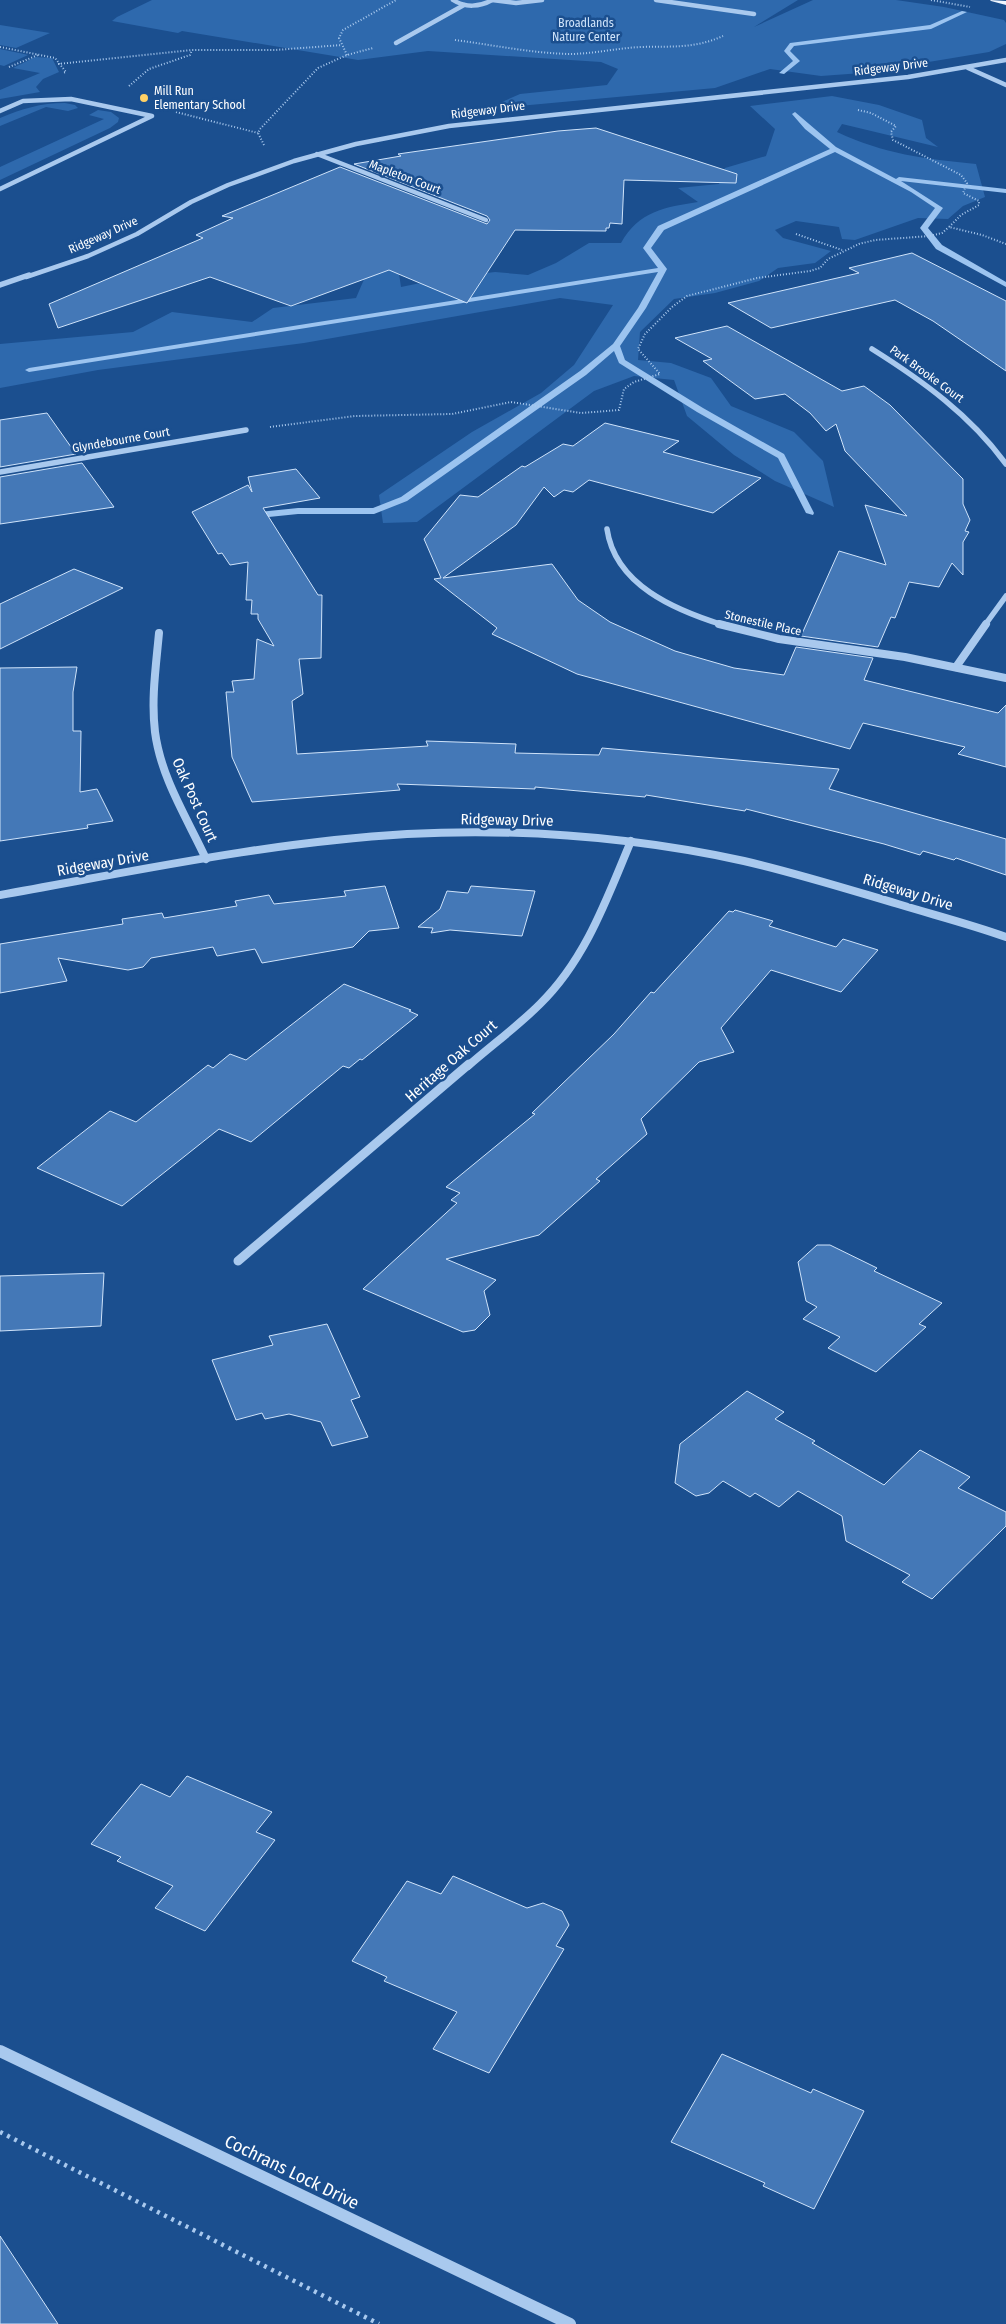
<svg xmlns="http://www.w3.org/2000/svg" width="1006" height="2324" viewBox="0 0 1006 2324" font-family="'Fira Sans Condensed',sans-serif">
  <style>
    .green { fill: #2e69ad }
    .lines { fill: none; stroke-linecap: round; stroke-linejoin: round }
    .stream { fill: #9cc4f0; fill-rule: evenodd }
    .building { fill: #4478b7; stroke: #cfe3fa }
    .path-far1 { stroke: #a9c9ee; stroke-width: 2; stroke-dasharray: 1 2; stroke-linecap: butt }
    .path { stroke: #a9c9ee; stroke-width: 4.5; stroke-dasharray: 3 5; stroke-linecap: butt }
    .minor-far4 { stroke: #a9c9ee; stroke-width: 4.5 }
    .minor-far3 { stroke: #a9c9ee; stroke-width: 5.5 }
    .minor-far2 { stroke: #a9c9ee; stroke-width: 8 }
    .minor-far1 { stroke: #a9c9ee; stroke-width: 9 }
    .minor { stroke: #a9c9ee; stroke-width: 12 }
    .major { fill: #f0f6ff; fill-rule: evenodd }
    .poi-dot { fill: #ffd166; stroke: #1b4f8f; stroke-width: 2 }
    .labels { text-anchor: middle; dominant-baseline: central; stroke-width: 5; stroke-linejoin: round; paint-order: stroke }
    .far-park-label { font-size: 12px; fill: #cfe3fa; stroke: #1b4f8f }
    .far-street-label { font-size: 12px; fill: #fff; stroke: #1b4f8f }
    .far-poi-label { font-size: 12px; fill: #fff; stroke: #1b4f8f; text-anchor: start }
    .street-label { font-size: 15px; fill: #fff; stroke: #1b4f8f }
    .near-street-label { font-size: 18px; fill: #fff; stroke: #1b4f8f }
  </style>
  <rect width="100%" height="100%" fill="#1b4f8f"/>
  <g class="green">
    <path d="M152 0H798L754 27 813 0H896L944 7 1004 20 1006 23V44L989 52 862 73 821 76 770 69 715 88 486 109 520 94 607 85 618 69 601 62 428 51 358 60 182 31 178 33 112 21 117 17Z"/>
    <path d="M0 25 50 33 16 48 0 45Z"/>
    <path d="M0 49 24 54 28 55 4 66 0 65Z"/>
    <path d="M35 57 52 58 59 72 43 79 36 87 40 92 0 99V90L40 73 13 68Z"/>
    <path d="M832 96 879 105 922 120 926 138 938 147 842 124 837 132C884 154 925 159 976 164L985 197 963 206 948 219 918 218 855 240 842 239 839 227 796 221 775 230 783 238 831 251 815 263 778 268 759 281 715 293 674 299 640 332 638 360 671 363 711 378 731 406 794 432 823 461 834 507 775 481 734 455 687 416 674 380 634 376 594 391 417 522 383 523 379 495 472 432 541 393 574 365 613 305 560 298 304 343 98 370 0 388V344L133 332 172 312 252 322 273 308 356 298 365 277 398 267 401 287 445 278 495 272 528 275 556 263 589 243H621C639 211 665 207 698 202L678 188 719 184 725 168 766 156 775 129 750 106Z"/>
    <path d="M65 103 75 105 78 108 68 111 46 107 0 126V118C22 109 40 103 65 103Z"/>
    <path d="M98 110 111 112 119 118 118 122 110 128 0 180V167L104 119 89 115Z"/>
  </g>
  <g class="lines">
    <g class="stream">
      <path d="M962 11 967 12 931 29 794 46 790 51 800 61 784 74 779 73 793 61 784 51 790 43 930 25Z"/>
      <path d="M795 112 836 147 896 179 899 177 1006 189V193L901 181 943 208 928 228 942 245 1006 282V287L936 249 920 228 935 208 911 192 835 152 664 230 651 248 667 269 646 308 620 346 625 360 703 408 784 454 814 513 813 515 806 513 778 458 697 412 619 363 614 351 586 375 407 501 374 514H298L250 519 246 516 250 513 298 508H373L401 497 580 371 613 344 638 308 658 272 29 372 25 370 29 368 658 268 643 248 658 226 830 149 805 129 792 114Z"/>
    </g>
  </g>
  <g class="building">
    <path d="M596 128 737 174 736 183 624 180 622 224 610 223 609 228H606V231L515 230 467 303 389 270 291 306 210 277 58 328 49 304 203 238 196 235 233 218 222 216 340 167 487 224 490 220 487 216 354 164 401 156 398 154 558 131Z"/>
    <path d="M912 253 1006 301V371L933 321 895 300 771 328 728 303 859 273 849 268Z"/>
    <path d="M727 326 842 391 864 386 890 405 963 479V504L970 520 965 531 969 532 963 542V575L952 563 939 587 909 582 895 618 891 617 878 647 801 636 839 551 886 565 865 505 907 516 845 451 836 424 826 431 810 413 785 394 755 399 703 361 712 359 675 338Z"/>
    <path d="M47 413 76 454 0 467V420Z"/>
    <path d="M605 423 679 441 663 452 761 478 713 513 589 480 573 492 564 490 554 497 544 487 516 525 443 578 552 564 578 600 610 622 675 651 734 668 784 675 796 647 873 658 864 680 998 713 1006 705V767L958 754 965 747 863 723 850 749 577 674 492 634 497 628 434 579 441 578 424 539 460 495 478 497 522 466 525 467 563 444 573 446Z"/>
    <path d="M82 463 114 507 0 524V477Z"/>
    <path d="M296 469 320 498 263 508 318 595H322L321 658 299 659 303 694 292 701 297 754 428 746 426 741 516 744 515 753 599 755 602 748 839 769 829 789 1006 839V875L956 858 954 860 923 851 920 855 884 844 746 809 745 811 646 795 645 797 535 787V789L397 784 400 790 252 802 232 757 226 692H234L232 681 254 679 257 639 274 646 258 619V614H251L252 600H246L248 562 230 565 222 553 218 554 192 512 248 485 252 492 248 477Z"/>
    <path d="M74 569 123 588 0 649V604Z"/>
    <path d="M77 667 73 692V731H81L80 792 97 789 113 821 87 825 88 828 0 841V668Z"/>
    <path d="M385 886 399 928 369 931 353 947 262 963 255 949 217 956 213 947 151 958 143 967 128 970 58 958 67 981 0 993V944L123 924 122 919 162 913 164 918 237 906 235 901 269 895 274 904 346 896 344 891Z"/>
    <path d="M471 886 535 891 522 936 450 930 431 933 433 928 418 927 440 909 447 891 468 893Z"/>
    <path d="M735 910 773 921 769 926 836 947 843 939 878 950 841 992 771 970 721 1028 734 1052 699 1062 641 1119 647 1134 596 1179 600 1181 539 1235 446 1259 496 1280 484 1291 490 1315 475 1330 463 1332 363 1289 457 1203 451 1200 460 1193 446 1187 535 1114 532 1113 614 1034 651 992 654 993 729 911 733 912Z"/>
    <path d="M344 984 411 1010 409 1011 418 1015 362 1060 360 1059 349 1068 343 1066 251 1142 219 1129 122 1206 37 1168 110 1111 136 1122 208 1065 213 1068 230 1054 246 1060Z"/>
    <path d="M817 1245H830L877 1268 874 1271 942 1303 919 1324 926 1327 876 1372 828 1348 840 1337 803 1319 817 1307 806 1301 798 1262Z"/>
    <path d="M104 1273 101 1326 0 1331V1276Z"/>
    <path d="M327 1324 360 1397 351 1400 368 1437 332 1446 321 1422 289 1414 265 1419 262 1413 236 1420 212 1360 273 1345 269 1336Z"/>
    <path d="M747 1391 784 1412 775 1419 815 1441 812 1443 884 1485 920 1450 970 1477 958 1488 1006 1512V1526L932 1599 902 1582 910 1575 846 1541 842 1516 798 1491 779 1507 755 1493 750 1497 723 1481 709 1493 696 1496 675 1483 680 1444Z"/>
    <path d="M187 1776 272 1812 256 1832 275 1840 205 1931 155 1908 173 1886 117 1861 121 1857 91 1844 141 1784 170 1797Z"/>
    <path d="M453 1876 527 1908 543 1903 562 1911 569 1925 556 1946 564 1949 489 2073 433 2049 457 2012 384 1981 387 1977 352 1961 407 1881 441 1894Z"/>
    <path d="M722 2054 811 2093 813 2089 864 2111 814 2209 763 2186 765 2183 671 2142Z"/>
    <path d="M0 2236 58 2324H0Z"/>
  </g>
  <g class="lines">
    <g class="path-far1">
      <path d="M931 0 970 7"/>
      <path d="M455 40C493 45 531 53 569 54 593 54 617 48 641 47 672 46 694 49 723 36"/>
      <path d="M0 47 55 58 66 72 63 73"/>
      <path d="M347 55 339 38 343 30 396 0"/>
      <path d="M58 64 192 50H275L342 45"/>
      <path d="M9 67 38 55"/>
      <path d="M129 86 149 69 190 55 192 50"/>
      <path d="M858 110 871 113 896 126 891 132 893 140 961 175 967 183 963 193 979 201V205L961 215 949 227 982 235 1006 244"/>
      <path d="M176 112 258 133"/>
      <path d="M264 145 258 133 260 129 318 68 347 55 373 48"/>
      <path d="M796 234 842 250"/>
      <path d="M270 427 355 416 452 414 511 402 581 413 619 410 624 389 634 382 660 374 638 349 645 334 672 307 687 296 757 278 810 271 820 268 828 259 859 244 875 240 930 236 942 233 949 227"/>
    </g>
    <path class="path" d="M0 2132 379 2324"/>
    <g class="minor-far4">
      <path d="M453 0C465 8 480 7 492 0"/>
      <path d="M492 0 516 3 542 0"/>
      <path d="M656 0 754 14"/>
      <path d="M396 43 464 5"/>
      <path d="M968 68 1006 85"/>
      <path d="M0 111 23 101 71 99 152 116 0 189"/>
      <path d="M317 154 486 220"/>
      <path d="M26 277 88 256 137 234 191 202 228 185 294 161 356 144 449 126 908 77 1006 60"/>
    </g>
    <g class="minor-far3">
      <path d="M0 285 29 275"/>
      <path d="M872 349C923 381 970 415 1006 464"/>
      <path d="M0 472 246 430"/>
      <path d="M607 529C615 585 675 610 723 625"/>
      <path d="M985 625 1006 596"/>
    </g>
    <g class="minor-far2">
      <path d="M719 624 779 639 905 657 1006 678"/>
      <path d="M159 633C156 666 151 699 155 732 161 778 187 818 206 859"/>
      <path d="M956 667 986 624"/>
      <path d="M0 895C135 871 270 842 407 834 520 828 633 837 744 861 796 873 847 889 898 904 934 915 970 924 1006 937"/>
      <path d="M468 1066C492 1045 518 1026 540 1004 586 959 607 898 631 841"/>
    </g>
    <path class="minor-far1" d="M238 1261 469 1064"/>
    <path class="minor" d="M0 2051 570 2324"/>
    <path class="major" d="M990 0 1006 1V5L991 1Z"/>
  </g>
  <circle class="poi-dot" cx="144" cy="98" r="5"/>
  <g class="labels">
    <g class="far-park-label">
      <text x="586" y="23">Broadlands<tspan x="586" dy="14">Nature Center</tspan></text>
    </g>
    <g class="far-street-label">
      <text transform="translate(891 67) rotate(-7)">Ridgeway Drive</text>
      <text transform="translate(488 110) rotate(-7)">Ridgeway Drive</text>
      <text transform="translate(405 177) rotate(21)">Mapleton Court</text>
      <text transform="translate(103 235) rotate(-24)">Ridgeway Drive</text>
      <text transform="translate(927 374) rotate(36)">Park Brooke Court</text>
      <text transform="translate(121 440) rotate(-10)">Glyndebourne Court</text>
      <text transform="translate(763 623) rotate(13)">Stonestile Place</text>
    </g>
    <g class="far-poi-label">
      <text x="154" y="91">Mill Run<tspan x="154" dy="14">Elementary School</tspan></text>
    </g>
    <g class="street-label">
      <text transform="translate(195 800) rotate(66)">Oak Post Court</text>
      <text transform="translate(507 820) rotate(1)">Ridgeway Drive</text>
      <text transform="translate(103 863) rotate(-10)">Ridgeway Drive</text>
      <text transform="translate(908 892) rotate(17)">Ridgeway Drive</text>
      <text transform="translate(451 1061) rotate(-41)">Heritage Oak Court</text>
    </g>
    <g class="near-street-label">
      <text transform="translate(292 2172) rotate(26)">Cochrans Lock Drive</text>
    </g>
  </g>
</svg>
